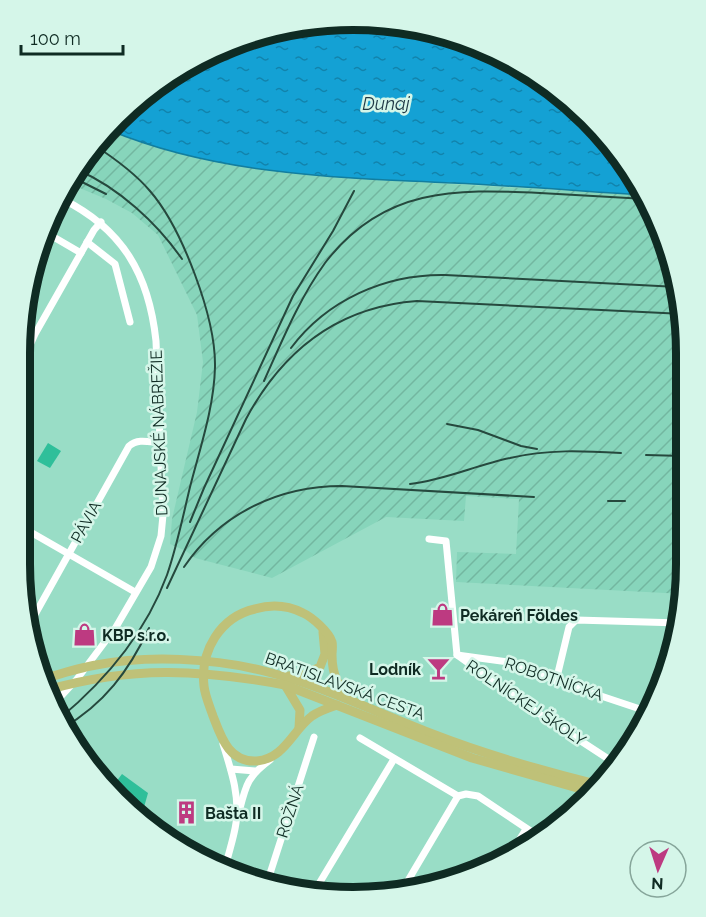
<svg xmlns="http://www.w3.org/2000/svg" width="706" height="917" viewBox="0 0 706 917" font-family="Raleway,sans-serif">
  <style>
    .industrial { fill: url(#industrial-furrows) }
    .garden { fill: #2fbf9a }
    .water { fill: url(#water-ripples); stroke: #127e9f; stroke-width: 1.5 }
    .lines { fill: none; stroke-linecap: round; stroke-linejoin: round }
    .minor { stroke: #fff; stroke-width: 7 }
    .major { stroke: #bfc178; stroke-width: 9 }
    .rail { stroke: #26493e; stroke-width: 2 }
    .labels { text-anchor: middle; dominant-baseline: central; stroke-width: 5; stroke-linejoin: round; paint-order: stroke }
    .street-label { font-size: 16px; fill: #0f2b23; stroke: #d5f6e9 }
    .poi-label { font-size: 16px; font-weight: bold; fill: #0f2b23; stroke: #d5f6e9; text-anchor: start }
    .water-label { font-size: 18px; font-style: italic; fill: #1f3845; stroke: #d5f6e9 }
    .rim { fill: none; stroke: #0f2b23; stroke-width: 8 }
  </style>
  <defs>
    <pattern id="industrial-furrows" width="10" height="10" patternUnits="userSpaceOnUse" patternTransform="scale(1.5)"><rect width="10" height="10" fill="#87d5bb"/><path d="M-1 1l2-2M0 10L10 0M9 11l2-2" fill="none" stroke="#73b7a0"/></pattern>
    <pattern id="water-ripples" width="26" height="14" patternUnits="userSpaceOnUse" patternTransform="scale(1.5)"><rect width="26" height="14" fill="#14a1d4"/><path d="M2 4q2-2 4 0t4 0M15 11q2-2 4 0t4 0" fill="none" stroke="#1183ac"/></pattern>
  </defs>
  <rect width="100%" height="100%" fill="#99ddc6"/>
  <path class="industrial" d="M109 130 139 142 201 158 238 165 343 178 644 195 669 245 684 310V594L456 582 457 552 516 554 519 499 466 496 464 521 386 517 272 578 195 558 186 551 170 544 172 519 197 412 203 362 197 315 158 235 132 213 106 199 70 184 89 150Z"/>
  <g class="garden">
    <path d="M48 443 61 451 50 468 37 461Z"/>
    <path d="M122 774 148 793 141 818 117 800 110 790Z"/>
  </g>
  <path class="water" d="M288 26H418L539 76 630 168 644 195C580 191 517 186 453 183 339 178 217 175 109 130L168 76Z"/>
  <g class="lines">
    <g class="minor">
      <path d="M45 232 81 253"/>
      <path d="M87 242 115 264 130 322"/>
      <path d="M20 367 35 334 94 230 101 222"/>
      <path d="M20 526 135 592"/>
      <path d="M429 539 446 541 457 655 541 715 616 764"/>
      <path d="M28 627 129 446C138 438 149 442 161 443"/>
      <path d="M457 655 515 663 556 681 649 712"/>
      <path d="M556 681 569 627 576 620 680 623"/>
      <path d="M53 705 77 679 116 627 151 567 161 536 163 515 156 341C149 275 123 229 62 199"/>
      <path d="M360 738 458 796 466 794 478 796 541 838"/>
      <path d="M223 744C231 770 240 796 236 823 234 838 228 854 225 869"/>
      <path d="M231 769 255 771"/>
      <path d="M239 812C246 785 247 777 270 760"/>
      <path d="M510 855 526 829"/>
      <path d="M266 886 314 737"/>
      <path d="M403 889 458 796"/>
      <path d="M314 892 394 759"/>
    </g>
    <g class="major">
      <path d="M288 676 303 675 320 667 325 654 323 632"/>
      <path d="M43 679C60 674 78 668 96 665 147 655 213 658 264 671 321 685 375 712 430 733 484 754 539 770 596 784"/>
      <path d="M285 685 300 710 299 728"/>
      <path d="M47 690C132 666 199 669 285 685L472 758 588 791"/>
      <path d="M337 705C328 708 319 711 312 716 292 731 285 758 257 761 229 763 221 737 213 716 210 707 205 696 204 686 200 651 220 617 255 609 272 604 287 605 303 613 312 617 329 632 332 642 333 645 332 652 332 655 332 673 337 688 352 699"/>
    </g>
    <g class="rail">
      <path d="M78 170C119 188 157 223 182 259"/>
      <path d="M74 178 106 194"/>
      <path d="M291 348C327 300 385 274 445 275L678 287"/>
      <path d="M264 381C282 341 299 299 325 263 383 187 455 189 540 193 575 195 611 197 646 199"/>
      <path d="M447 424 478 430 521 446 537 449"/>
      <path d="M646 455 684 456"/>
      <path d="M410 484C445 480 476 465 510 458 547 449 584 451 621 453"/>
      <path d="M608 501H625"/>
      <path d="M190 522 204 488 293 296 333 231 354 191"/>
      <path d="M184 567C220 514 278 486 342 486L534 497"/>
      <path d="M167 588 246 419C283 350 337 307 417 301L684 314"/>
      <path d="M59 719C106 680 146 632 167 575 177 546 183 516 190 487 200 448 214 408 215 367 216 318 182 228 150 191 134 172 114 158 94 145"/>
      <path d="M63 728C104 704 129 671 149 628"/>
    </g>
  </g>
  <defs>
    <symbol id="shop-bare" viewBox="-9 -9 18 18"><path d="M-5-2.5h2.3a2.7 3.5 0 0 1 5.4 0H5L5.5 6h-11ZM-1.5-2.5h3a1.5 2.3 0 0 0-3 0Z" fill="#bd3a81" stroke="#d5f6e9" stroke-width="2.5" paint-order="stroke"/></symbol>
    <symbol id="bar-bare" viewBox="-9 -9 18 18"><path d="M-6-5H6L.8 .8V4.5H3.5V6h-7V4.5H-.8V.8Z" fill="#bd3a81" stroke="#d5f6e9" stroke-width="2.5" paint-order="stroke"/></symbol>
    <symbol id="building-bare" viewBox="-9 -9 18 18"><path d="M-4-6H4V6H1V3H-1V6H-4ZM-2.5-4.3h1.7v1.8h-1.7ZM.8-4.3h1.7v1.8H.8ZM-2.5-1h1.7V.8h-1.7ZM.8-1h1.7V.8H.8Z" fill="#bd3a81" stroke="#d5f6e9" stroke-width="2.5" paint-order="stroke"/></symbol>
  </defs>
  <g fill-rule="evenodd">
    <use href="#shop-bare" x="426" y="598" width="33" height="33"/>
    <use href="#shop-bare" x="68" y="618" width="33" height="33"/>
    <use href="#bar-bare" x="422" y="652" width="33" height="33"/>
    <use href="#building-bare" x="170" y="796" width="33" height="33"/>
  </g>
  <g class="labels">
    <g class="street-label">
      <text transform="translate(159 433) rotate(-92)">DUNAJSKÉ NÁBREŽIE</text>
      <text transform="translate(86 522) rotate(-61)">PÁVIA</text>
      <text transform="translate(554 679) rotate(19)">ROBOTNÍCKA</text>
      <text transform="translate(345 686) rotate(20)">BRATISLAVSKÁ CESTA</text>
      <text transform="translate(526 703) rotate(34)">ROĽNÍCKEJ ŠKOLY</text>
      <text transform="translate(290 811) rotate(-72)">ROŽNÁ</text>
    </g>
    <g class="poi-label">
      <text x="460" y="615">Pekáreň Földes</text>
      <text x="102" y="635">KBP s.r.o.</text>
      <text x="421" y="669" text-anchor="end">Lodník</text>
      <text x="205" y="813">Bašta II</text>
    </g>
    <g class="water-label">
      <text x="386" y="103">Dunaj</text>
    </g>
  </g>
  <path d="M0 0H706V917H0ZM353 30H353A323 323 0 0 1 676 353V564A323 323 0 0 1 353 887H353A323 323 0 0 1 30 564V353A323 323 0 0 1 353 30Z" fill="#d5f6e9" fill-rule="evenodd"/>
  <path class="rim" d="M353 30H353A323 323 0 0 1 676 353V564A323 323 0 0 1 353 887H353A323 323 0 0 1 30 564V353A323 323 0 0 1 353 30Z"/>
  <g transform="translate(658 869) rotate(183)"><circle r="28" fill="#d5f6e9" stroke="#86a59a" stroke-width="1.5"/>
  <path d="M0-4.5L10 22L0 15L-10 22Z" fill="#bd3a81"/>
  <text y="-9" font-size="16" font-weight="bold" text-anchor="middle" fill="#0f2b23">N</text>
  </g>
  <path d="M21 45v9h102v-9" fill="none" stroke="#0f2b23" stroke-width="3"/>
  <text x="30" y="45" font-size="18" fill="#0f2b23" stroke="#d5f6e9" stroke-width="4.5" paint-order="stroke">100 m</text>
</svg>
